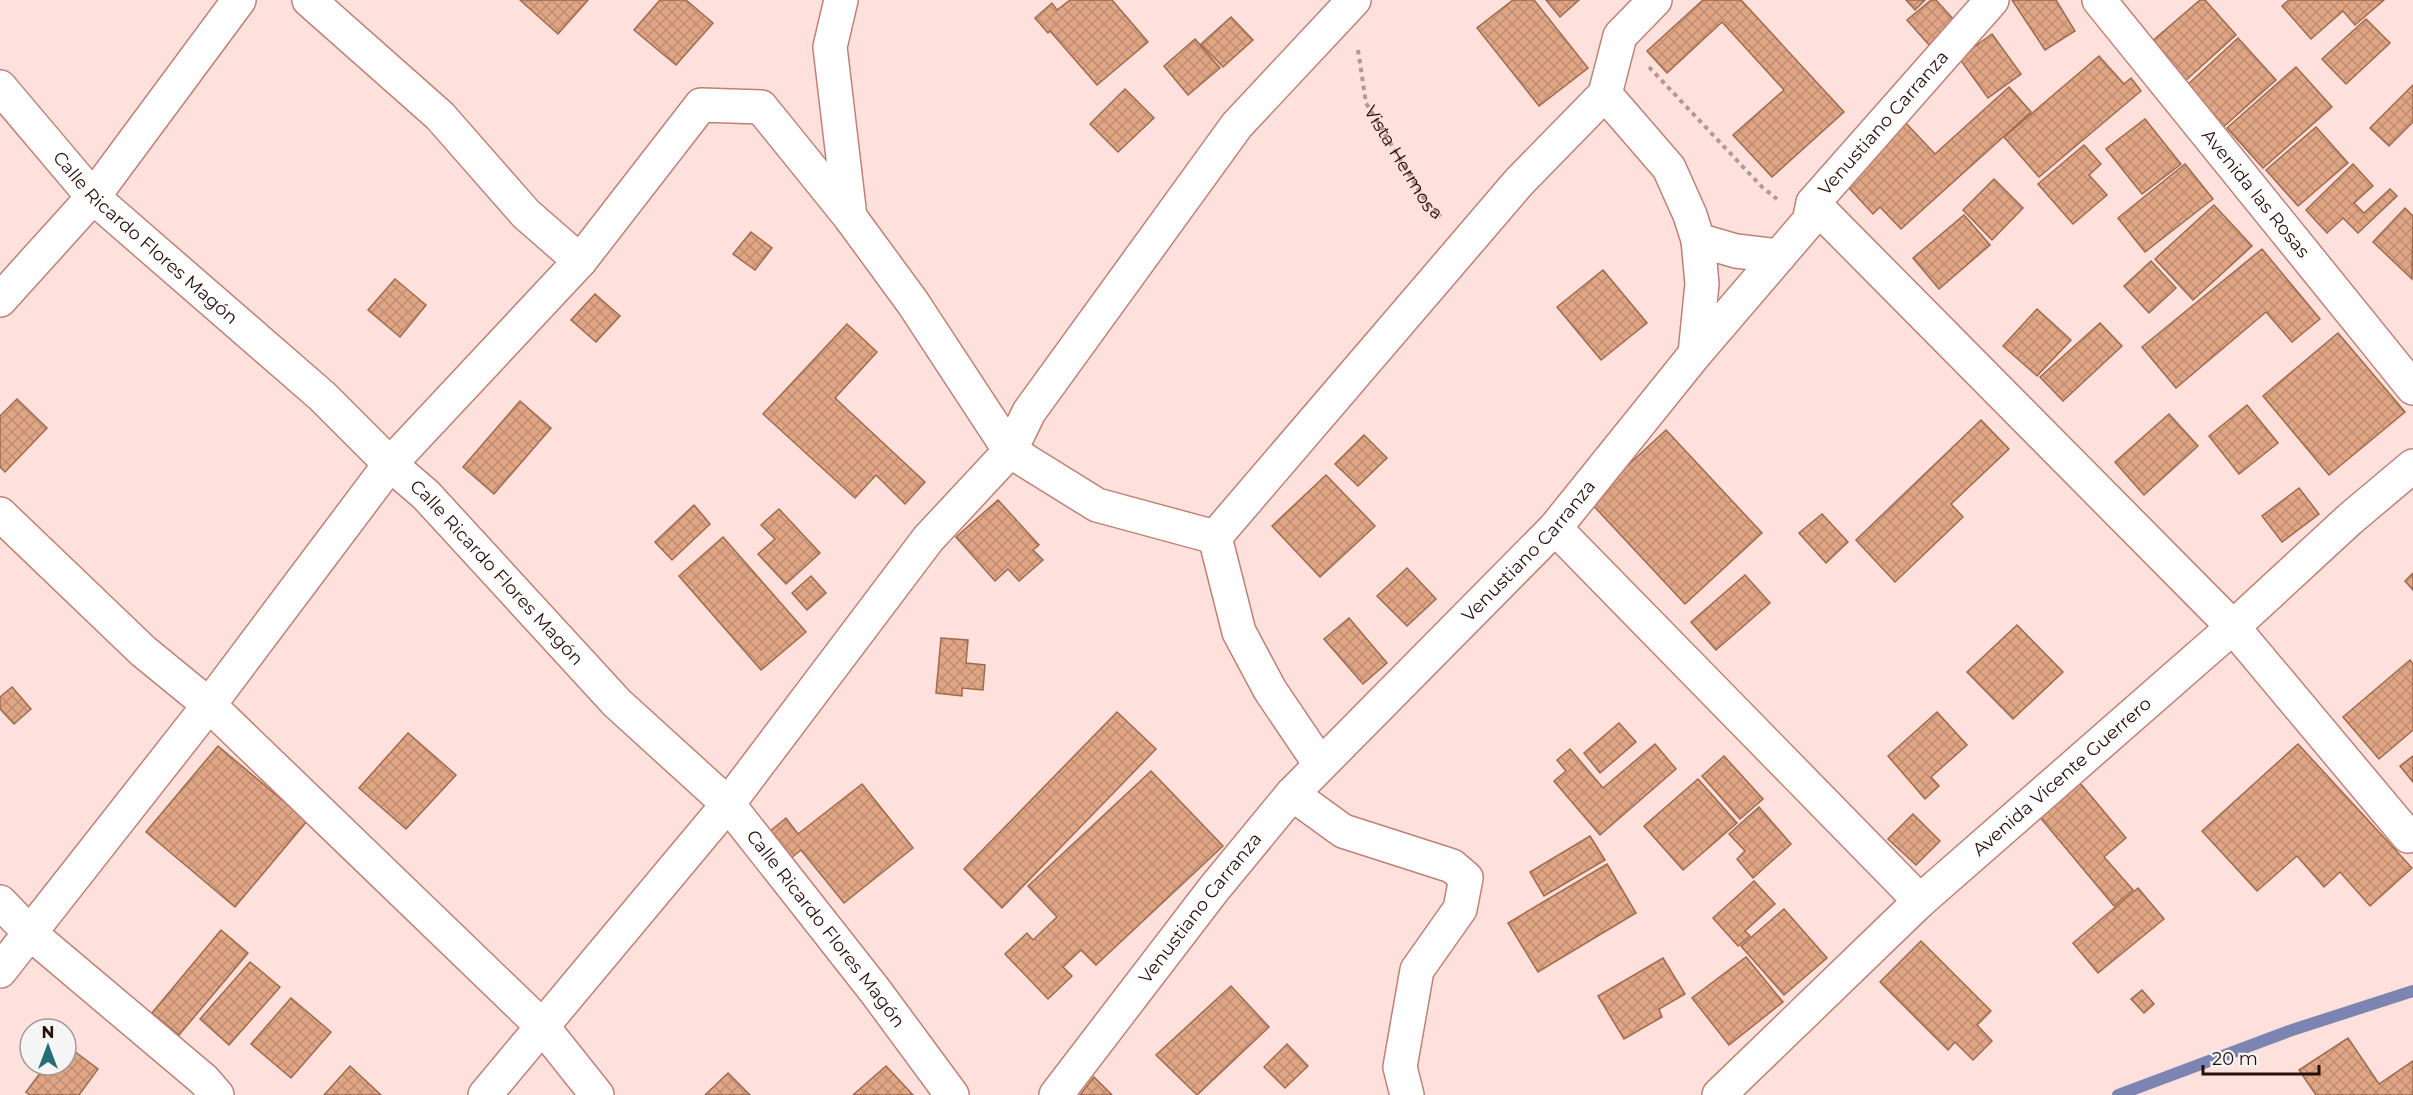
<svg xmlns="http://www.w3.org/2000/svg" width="2413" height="1095" viewBox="0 0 2413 1095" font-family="Montserrat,sans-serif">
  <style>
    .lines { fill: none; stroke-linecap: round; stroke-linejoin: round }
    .stream { stroke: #7c85b2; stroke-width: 12 }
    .building { fill: url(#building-cross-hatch); stroke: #a06a4c; stroke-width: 1.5 }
    .street-casing { stroke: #c08076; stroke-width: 36 }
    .path { stroke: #b39894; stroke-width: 4; stroke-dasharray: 4.5 4.5; stroke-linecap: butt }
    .street { stroke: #fff; stroke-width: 33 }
    .labels { text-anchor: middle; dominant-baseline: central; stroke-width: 4.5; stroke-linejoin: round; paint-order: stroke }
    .street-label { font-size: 18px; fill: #270f0c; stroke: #f5f5f5 }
  </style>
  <defs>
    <pattern id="building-cross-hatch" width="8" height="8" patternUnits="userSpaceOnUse" patternTransform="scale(1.5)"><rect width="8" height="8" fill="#dfa585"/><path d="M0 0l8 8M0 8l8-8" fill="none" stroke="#bf8d72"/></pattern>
  </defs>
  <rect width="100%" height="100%" fill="#fee1dc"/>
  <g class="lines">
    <path class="stream" d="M2118 1095 2292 1030 2413 991"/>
  </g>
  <g class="building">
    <path d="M520 0H588L558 34Z"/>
    <path d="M660 0H686L713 23 676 65 634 30Z"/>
    <path d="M1070 0H1112L1148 42 1097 85 1050 31 1048 33 1035 18 1052 3 1057 10Z"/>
    <path d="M1513 0H1534L1588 68 1539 106 1477 28Z"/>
    <path d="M1546 0H1579L1560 17Z"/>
    <path d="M1703 0H1741L1844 112 1772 177 1733 135 1784 90 1722 22 1667 73 1647 51Z"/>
    <path d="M1906 0H1925L1915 10Z"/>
    <path d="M1931 0H1936L1963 30 1937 54 1907 20Z"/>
    <path d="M2012 0H2056L2075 31 2045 50Z"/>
    <path d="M2200 0H2205L2236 35 2184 82 2150 43Z"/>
    <path d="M2289 0H2384L2355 25 2343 11 2311 39 2282 6Z"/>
    <path d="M1231 17 1253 40 1223 67 1201 44Z"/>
    <path d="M2366 19 2390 43 2346 84 2322 59Z"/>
    <path d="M1992 34 2021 74 1988 98 1959 58Z"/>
    <path d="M2238 38 2276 80 2221 129 2184 88Z"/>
    <path d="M1195 39 1220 68 1188 95 1164 66Z"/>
    <path d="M2099 56 2124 84 2131 78 2141 91 2039 177 2004 137Z"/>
    <path d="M2296 67 2332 107 2263 168 2227 128Z"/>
    <path d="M2413 85V122L2389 146 2370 128Z"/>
    <path d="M2009 87 2031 112 1901 229 1880 207 1873 214 1840 178 1904 121 1935 154Z"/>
    <path d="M1125 89 1154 118 1118 152 1090 124Z"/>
    <path d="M2145 119 2181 164 2142 194 2106 149Z"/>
    <path d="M2316 127 2348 163 2298 206 2266 170Z"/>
    <path d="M2084 145 2101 164 2089 175 2107 195 2073 224 2038 184Z"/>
    <path d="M2185 164 2213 199 2145 252 2118 218Z"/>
    <path d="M2353 164 2373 186 2354 203 2364 213 2390 189 2397 196 2358 233 2343 218 2327 233 2306 210Z"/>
    <path d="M1994 179 2023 208 1992 240 1963 210Z"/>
    <path d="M2214 205 2252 246 2193 300 2155 259Z"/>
    <path d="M2405 208 2413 216 2412 279 2373 242Z"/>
    <path d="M1964 215 1990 245 1939 289 1913 258Z"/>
    <path d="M751 232 772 248 755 270 733 254Z"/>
    <path d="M2262 249 2320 319 2292 342 2266 312 2176 388 2142 347Z"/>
    <path d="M2151 261 2176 288 2149 313 2124 286Z"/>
    <path d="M1603 270 1647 323 1601 360 1557 307Z"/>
    <path d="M395 279 426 305 400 337 368 310Z"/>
    <path d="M595 294 620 316 596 342 571 320Z"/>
    <path d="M2037 309 2071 340 2037 376 2003 346Z"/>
    <path d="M2100 323 2122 346 2063 401 2040 377Z"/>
    <path d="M847 324 877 352 835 398 925 482 905 504 876 475 855 498 763 414Z"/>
    <path d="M2338 333 2405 412 2329 475 2263 396Z"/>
    <path d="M17 399 47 428 5 472 0 467V416Z"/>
    <path d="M520 401 551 428 494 494 463 467Z"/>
    <path d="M2247 405 2278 443 2239 474 2209 436Z"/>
    <path d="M2169 414 2198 446 2144 495 2115 462Z"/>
    <path d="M1981 420 2009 449 1951 504 1963 517 1895 582 1856 540Z"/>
    <path d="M1666 430 1762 533 1685 604 1589 501Z"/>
    <path d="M1364 435 1387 458 1358 486 1335 464Z"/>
    <path d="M1326 475 1375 526 1320 577 1272 526Z"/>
    <path d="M2299 488 2319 514 2282 542 2262 516Z"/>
    <path d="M998 500 1039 545 1033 550 1043 560 1019 581 1008 569 995 581 956 537Z"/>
    <path d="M694 505 710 524 672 560 655 542Z"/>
    <path d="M779 509 820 553 786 584 758 554 775 539 761 525Z"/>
    <path d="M1822 514 1848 542 1826 563 1799 533Z"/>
    <path d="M723 537 806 632 761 670 679 576Z"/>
    <path d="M1407 568 1436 599 1407 626 1377 596Z"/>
    <path d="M2413 573V590L2405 581Z"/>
    <path d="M1745 575 1770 603 1716 650 1691 622Z"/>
    <path d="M811 576 826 593 807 610 792 593Z"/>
    <path d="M1349 618 1387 663 1363 684 1324 639Z"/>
    <path d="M2017 625 2063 672 2013 719 1967 672Z"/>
    <path d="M941 638 968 640 966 663 985 665 983 690 962 688V696L936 693Z"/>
    <path d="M2410 660 2413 664V730L2379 759 2343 717Z"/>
    <path d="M12 687 31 709 14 724 0 709V697Z"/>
    <path d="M1117 712 1156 749 1002 908 964 869Z"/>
    <path d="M1937 712 1967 745 1931 777 1939 786 1925 799 1888 756Z"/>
    <path d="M1619 723 1636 742 1600 773 1584 753Z"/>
    <path d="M408 733 456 775 406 829 359 788Z"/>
    <path d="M1655 744 1676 769 1600 835 1554 781 1566 771 1557 760 1570 749 1603 788Z"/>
    <path d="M2298 744 2412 868 2370 906 2340 872 2324 887 2297 856 2257 891 2202 831Z"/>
    <path d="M218 746 307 821 235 907 146 832Z"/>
    <path d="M1724 756 1763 799 1740 819 1702 776Z"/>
    <path d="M2413 756V782L2400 766Z"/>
    <path d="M1151 771 1223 846 1096 965 1081 950 1063 967 1072 976 1048 999 1005 954 1027 933 1033 940 1057 917 1028 886Z"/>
    <path d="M1698 779 1737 823 1683 870 1644 826Z"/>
    <path d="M2080 783 2126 838 2104 857 2133 890 2114 906 2039 816Z"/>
    <path d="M862 784 913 848 844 903 801 850 785 863 764 836 786 818 798 834Z"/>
    <path d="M1759 807 1791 844 1753 878 1737 859 1745 851 1729 834Z"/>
    <path d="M1913 814 1940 841 1916 865 1888 839Z"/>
    <path d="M1590 836 1605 860 1544 896 1530 872Z"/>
    <path d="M1607 864 1636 913 1538 972 1508 923Z"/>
    <path d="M1754 881 1775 904 1745 931 1750 936 1738 946 1713 918Z"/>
    <path d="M2138 888 2164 919 2098 973 2073 943Z"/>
    <path d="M1784 909 1827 958 1784 995 1741 946Z"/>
    <path d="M221 930 248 953 179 1035 152 1013Z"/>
    <path d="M1921 941 1991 1011 1977 1025 1992 1041 1973 1060 1955 1042 1948 1050 1880 982Z"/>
    <path d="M1746 957 1783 1002 1729 1045 1692 998Z"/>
    <path d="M1663 958 1685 994 1659 1009 1662 1017 1624 1039 1598 996Z"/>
    <path d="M250 962 280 987 229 1045 200 1019Z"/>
    <path d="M1231 986 1269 1027 1197 1095 1156 1055Z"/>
    <path d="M2142 990 2154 1004 2144 1013 2131 999Z"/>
    <path d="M291 998 331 1032 291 1078 251 1044Z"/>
    <path d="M2348 1038 2379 1084 2413 1061V1095H2316L2299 1070Z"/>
    <path d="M1287 1044 1308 1066 1285 1088 1264 1067Z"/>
    <path d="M66 1045 98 1069 79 1095H30L26 1092 46 1065H66Z"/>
    <path d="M350 1066 381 1095H324Z"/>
    <path d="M886 1066 913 1095H853Z"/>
    <path d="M728 1073 750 1095H705Z"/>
    <path d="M1094 1077 1112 1095H1080Z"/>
  </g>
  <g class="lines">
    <defs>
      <g id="street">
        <path d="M309 0 440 116 526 214 580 261"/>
        <path d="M841 0 830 47 850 217"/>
        <path id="s2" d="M2099 0 2413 388"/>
        <path id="s3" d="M0 87 93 197 322 396 390 464 426 495 617 703 728 804 876 992 952 1095"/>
        <path d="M1605 94 1669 168 1690 215 1698 240 1702 284 1695 354"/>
        <path d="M1813 203 2233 627 2408 836"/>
        <path d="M1698 240 1736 251 1779 256"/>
        <path d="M0 300 93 197 239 0"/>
        <path d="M0 514 143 651 209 705 542 1026 597 1095"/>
        <path d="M1555 528 1920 901"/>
        <path d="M1215 537 1519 182 1605 94 1620 36 1655 0"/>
        <path d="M1292 794 1343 831 1452 866 1466 878 1460 909 1417 970 1400 1067 1407 1095"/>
        <path d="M0 902 31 934 204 1080 217 1095"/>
        <path d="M0 971 209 705 390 464 580 261 701 105 761 107 850 217 913 303 1010 451 1097 505 1215 537 1239 632 1270 690 1320 764"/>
        <path d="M485 1095 728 804 928 539 1010 451 1029 412 1237 125 1354 0"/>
        <path id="s4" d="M1056 1095 1213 890 1292 794 1555 528 1695 354 1809 221 1813 203 1992 0"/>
        <path id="s5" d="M1719 1095 1920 901 2233 627 2350 519 2413 466"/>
      </g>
    </defs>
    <use href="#street" class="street-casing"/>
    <g class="path">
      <path id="s1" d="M1358 50 1366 103 1429 207 1441 216"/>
      <path d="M1649 67 1762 187 1777 199"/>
    </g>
    <use href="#street" class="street"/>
  </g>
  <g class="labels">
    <g class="street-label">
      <text stroke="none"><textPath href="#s4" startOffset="1280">Venustiano Carranza</textPath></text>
      <text stroke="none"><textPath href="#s1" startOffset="124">Vista Hermosa</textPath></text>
      <text stroke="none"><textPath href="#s2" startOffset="249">Avenida las Rosas</textPath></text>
      <text stroke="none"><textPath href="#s3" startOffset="210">Calle Ricardo Flores Magón</textPath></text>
      <text stroke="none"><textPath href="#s4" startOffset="722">Venustiano Carranza</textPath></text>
      <text stroke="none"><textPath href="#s3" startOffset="696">Calle Ricardo Flores Magón</textPath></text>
      <text stroke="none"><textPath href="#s5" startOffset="468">Avenida Vicente Guerrero</textPath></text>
      <text stroke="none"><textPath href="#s4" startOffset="236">Venustiano Carranza</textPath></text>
      <text stroke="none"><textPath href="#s3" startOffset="1182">Calle Ricardo Flores Magón</textPath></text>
    </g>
  </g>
  <g transform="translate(48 1047)"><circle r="28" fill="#f5f5f5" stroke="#a39998" stroke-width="1.5"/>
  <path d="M0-4.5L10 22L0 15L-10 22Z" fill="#256e79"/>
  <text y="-9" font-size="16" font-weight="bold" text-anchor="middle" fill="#270f0c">N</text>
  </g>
  <path d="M2203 1065v9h116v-9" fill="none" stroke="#270f0c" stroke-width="3"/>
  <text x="2212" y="1065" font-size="18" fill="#270f0c" stroke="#f5f5f5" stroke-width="4.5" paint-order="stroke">20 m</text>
</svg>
